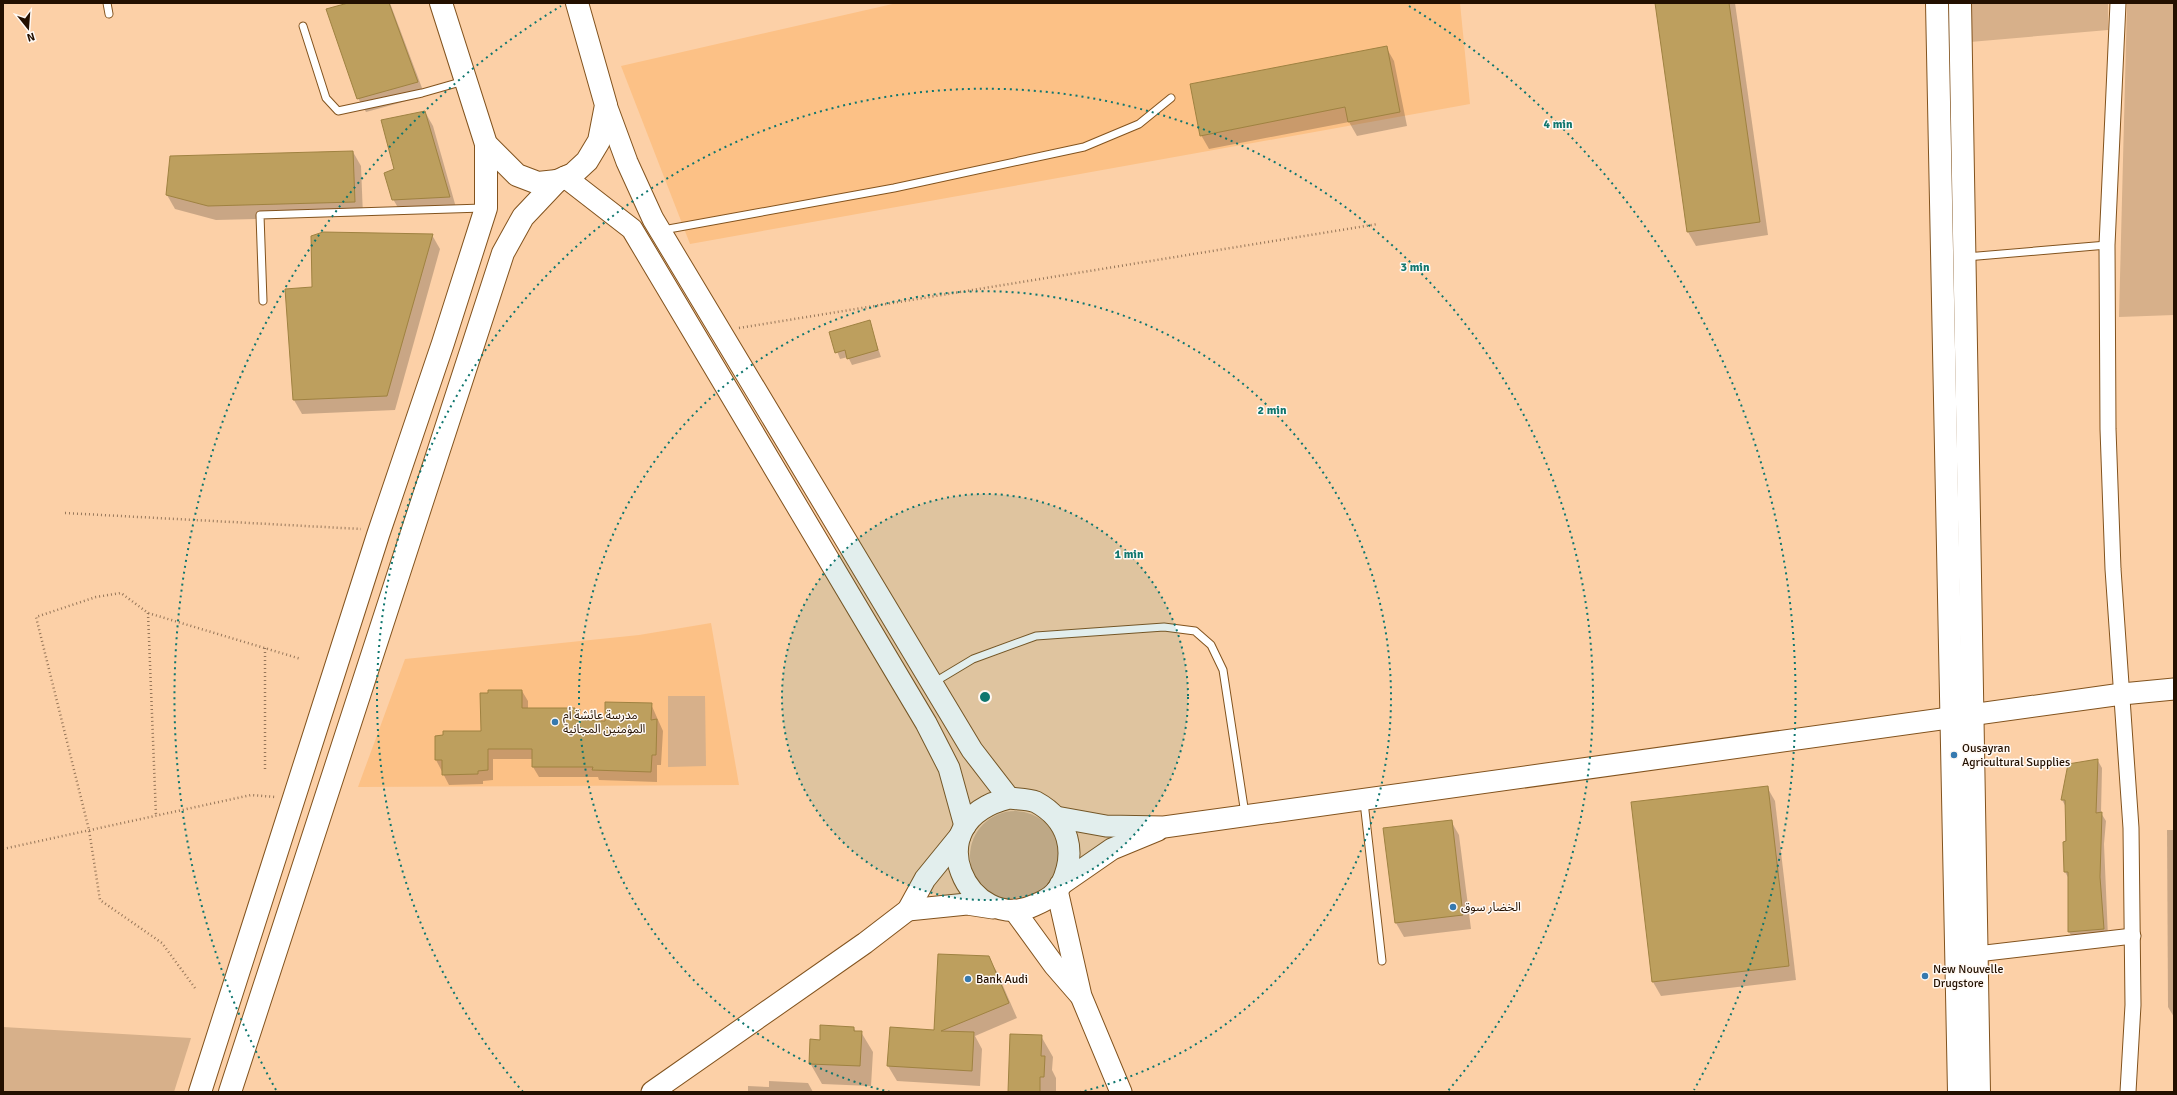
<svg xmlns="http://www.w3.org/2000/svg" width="2177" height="1095" viewBox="0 0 2177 1095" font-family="Signika,'Noto Sans Arabic',sans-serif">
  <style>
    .built { fill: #fcc186 }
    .green { fill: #d7b08a }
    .shadow { fill: #0003 }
    .building { fill: #bd9f5e; stroke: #9f8241 }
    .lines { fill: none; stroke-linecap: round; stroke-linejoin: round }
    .lane-casing { stroke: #82531e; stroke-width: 9 }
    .street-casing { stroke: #82531e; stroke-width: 17 }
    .secondary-casing { stroke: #82531e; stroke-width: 23 }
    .primary-casing { stroke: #82531e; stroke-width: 24 }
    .highway-casing { stroke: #82531e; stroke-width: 24 }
    .path { stroke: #967659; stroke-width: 2.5; stroke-dasharray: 1 3; stroke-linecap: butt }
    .lane { stroke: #fff; stroke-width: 7 }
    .street { stroke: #fff; stroke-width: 15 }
    .secondary { stroke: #fff; stroke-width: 21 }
    .primary { stroke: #fff; stroke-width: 22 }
    .highway { stroke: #fff; stroke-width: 22 }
    .ring { fill: none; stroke: #0f766e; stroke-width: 2; stroke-dasharray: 2 4 }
    .poi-dot { fill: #3679af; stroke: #fff9f4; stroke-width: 1.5 }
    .labels { text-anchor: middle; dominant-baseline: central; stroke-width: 3; stroke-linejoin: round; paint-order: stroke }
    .poi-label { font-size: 12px; fill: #231000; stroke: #fff9f4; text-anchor: start }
    .centre { fill: #0f766e; stroke: #fff9f4; stroke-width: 2 }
    .ring-label { font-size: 12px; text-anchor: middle; font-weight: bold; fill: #0f766e; stroke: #fff9f4; stroke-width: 3; stroke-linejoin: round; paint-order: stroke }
  </style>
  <rect width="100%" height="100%" fill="#fcd0a7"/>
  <g class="built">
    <path d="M897 3H1460L1470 104 690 244 621 66Z"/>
    <path d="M711 623 739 785 358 787 405 659 639 635Z"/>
  </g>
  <g class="green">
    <path d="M1970 3H2108V30L1970 42Z"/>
    <path d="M2127 3H2174V315L2119 317Z"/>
    <path d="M668 696H705L706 766 668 767Z"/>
    <circle cx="1015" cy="856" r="45"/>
    <path d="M3 1027 191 1038 174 1092H3Z"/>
  </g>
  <g class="shadow">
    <path d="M351 3H390L425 96 366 112 358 98Z"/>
    <path d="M1656 3H1735L1768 235 1696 246 1688 232Z"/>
    <path d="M1386 47 1394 61 1407 126 1357 136 1349 122 1209 149 1201 135Z"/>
    <path d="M425 112 433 126 457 211 401 213 393 199 395 170Z"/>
    <path d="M353 152 361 166 363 216 216 220 175 209 167 195Z"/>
    <path d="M432 235 440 249 395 410 302 414 294 400 313 288Z"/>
    <path d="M869 321 881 357 852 365 848 357 840 359 830 332Z"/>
    <path d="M522 691 528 701V709H575L581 722H606L651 704 663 731 661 765H657V782L599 780 598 777H539L533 767V759H493V780L483 781V784L449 785 436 760 482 732Z"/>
    <path d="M2098 761 2102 768 2101 813 2106 821 2104 844 2108 937 2074 940 2069 932V879L2065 872 2066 807 2062 800 2069 765Z"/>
    <path d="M1767 787 1775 801 1796 980 1661 996 1653 982 1632 803Z"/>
    <path d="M1451 821 1459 835 1471 929 1404 937 1396 923 1384 829Z"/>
    <path d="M2167 830H2174V1017L2168 1007Z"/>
    <path d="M988 957 997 972 1017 1018 975 1036 982 1049 980 1086 897 1081 888 1066 935 1031Z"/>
    <path d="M854 1028 856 1032H861L873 1052 871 1086 822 1084 810 1063 821 1041Z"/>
    <path d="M1041 1036 1053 1057 1052 1070 1056 1078V1092H1008Z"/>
    <path d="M769 1081 808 1083 813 1092H748V1086L769 1087Z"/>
  </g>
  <g class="building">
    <path d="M348 3H389L418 82 357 99 326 9Z"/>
    <path d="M1655 3H1729L1760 222 1687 232Z"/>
    <path d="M1387 46 1400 112 1348 122 1345 107 1200 136 1190 84Z"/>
    <path d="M425 111 450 197 392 200 384 173 394 169 381 120Z"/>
    <path d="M353 151 355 202 208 206 166 195 170 156Z"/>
    <path d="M323 232 433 234 387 396 293 400 285 289 312 287 311 236Z"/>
    <path d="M870 320 878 350 847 359 845 350 835 353 829 332Z"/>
    <path d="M488 690H522V708H575V720L605 721V702L652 703 651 720 657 719 656 755H652L651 772 592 770 593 767H532V749H488V770L478 771V774L442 775V760H435V736L443 735V731H481L480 693H488Z"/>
    <path d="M2098 759 2096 813 2102 812 2100 877 2104 929 2068 932V872H2064L2063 842 2066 841 2065 800H2061L2068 764Z"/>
    <path d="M1768 786 1789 966 1652 982 1631 802Z"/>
    <path d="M1452 820 1463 915 1395 923 1383 828Z"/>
    <path d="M938 954 989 956 1009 1003 941 1031 974 1032 972 1071 887 1066 890 1027 934 1030Z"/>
    <path d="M820 1025 854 1027V1031H862L860 1066 809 1064 810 1039 820 1040Z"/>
    <path d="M1010 1034 1042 1035 1041 1056H1045L1044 1077H1040V1092H1008Z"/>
  </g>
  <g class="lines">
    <defs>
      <g id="lane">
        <path d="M107 3 109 14"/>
        <path d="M303 26 326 98 338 111 422 93 464 81"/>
        <path d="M663 230 894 188 1084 147 1139 124 1171 98"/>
        <path d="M1966 257 2107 245"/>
        <path d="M263 301 260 215 483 208"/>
        <path d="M933 683 973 659 1036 636 1164 627 1195 631 1211 645 1223 670 1245 814"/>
        <path d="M1364 802 1382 961"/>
      </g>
      <g id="street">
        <path d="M2118 3 2107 245 2108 429 2113 569 2131 828 2133 1005 2128 1092"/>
        <path d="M1977 954 2133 936"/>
      </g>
      <g id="secondary">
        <path d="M606 105 627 162 653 219 972 750 1009 798C1017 799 1029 799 1036 802 1069 820 1077 852 1061 885 1056 894 1045 901 1035 905 970 936 912 822 1009 798"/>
        <path d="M565 177 632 229 926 723 949 768 965 826"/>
        <path d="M1056 817 1106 826 1164 827 2122 694 2174 689"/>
        <path d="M1060 885 1112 849 1158 830"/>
        <path d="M1057 890 1081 996 1121 1092"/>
        <path d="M908 910 967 904 993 908"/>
        <path d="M1014 910 1054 965 1080 995"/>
        <path d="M652 1092 865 943 908 910 925 879 960 836"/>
      </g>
      <g id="primary">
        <path d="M1937 3 1959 1092"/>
        <path d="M1960 3 1979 1092"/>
      </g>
      <g id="highway">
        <path d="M441 3 486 144 517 175 538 183 557 181 573 174 587 161 599 141 606 105 577 3"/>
        <path d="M200 1092 378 535 443 343 486 208V144"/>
        <path d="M230 1092 503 253 523 217 557 181"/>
      </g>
    </defs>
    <use href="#lane" class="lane-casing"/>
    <use href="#street" class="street-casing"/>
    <use href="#secondary" class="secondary-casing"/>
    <use href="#primary" class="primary-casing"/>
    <use href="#highway" class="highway-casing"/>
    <g class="path">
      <path d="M739 328 1378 224"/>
      <path d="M65 513 361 529"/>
      <path d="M148 613 156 816"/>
      <path d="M265 648V771"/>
      <path d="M3 849 251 795 275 797"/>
      <path d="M195 988 162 943 100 900 89 830 36 617 96 597 121 593 148 613 301 659"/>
    </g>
    <use href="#lane" class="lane"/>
    <use href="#street" class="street"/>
    <use href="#secondary" class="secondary"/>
    <use href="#primary" class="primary"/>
    <use href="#highway" class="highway"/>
  </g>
  <circle cx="985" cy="697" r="203" fill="#0f766e" fill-opacity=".12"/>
  <g class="ring">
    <circle cx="985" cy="697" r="203"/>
    <path d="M890 1092A406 406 0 1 1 1080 1092"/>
    <path d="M523 1092A608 608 0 1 1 1447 1092"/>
    <path d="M276 1090A811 811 0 0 1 561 6M1409 6A811 811 0 0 1 1694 1090"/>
  </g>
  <g class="poi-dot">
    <circle cx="555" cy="722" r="4"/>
    <circle cx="1954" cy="755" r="4"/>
    <circle cx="1453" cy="907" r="4"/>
    <circle cx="1925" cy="976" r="4"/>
    <circle cx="968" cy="979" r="4"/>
  </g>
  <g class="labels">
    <g class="poi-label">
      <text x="563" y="715">مدرسة عائشة أم<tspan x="563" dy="14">المؤمنين المجانية</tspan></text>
      <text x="1962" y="748">Ousayran<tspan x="1962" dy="14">Agricultural Supplies</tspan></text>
      <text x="1461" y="907">الخضار سوق</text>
      <text x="1933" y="969">New Nouvelle<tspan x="1933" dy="14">Drugstore</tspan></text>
      <text x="976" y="979">Bank Audi</text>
    </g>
  </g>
  <circle cx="985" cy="697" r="6" class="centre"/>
  <g class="ring-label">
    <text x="1558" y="128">4 min</text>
    <text x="1415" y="271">3 min</text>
    <text x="1272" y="414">2 min</text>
    <text x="1129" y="558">1 min</text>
  </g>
  <rect width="2177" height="1095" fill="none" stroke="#231000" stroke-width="8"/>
  <g transform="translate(28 28) rotate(163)" stroke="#fff9f4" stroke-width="3" paint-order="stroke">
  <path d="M0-3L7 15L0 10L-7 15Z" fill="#231000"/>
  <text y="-6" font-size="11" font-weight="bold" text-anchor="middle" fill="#231000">N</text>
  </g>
</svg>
